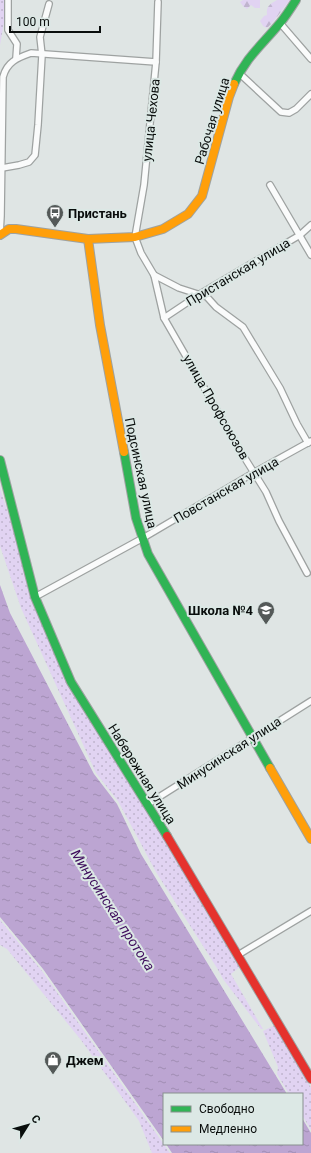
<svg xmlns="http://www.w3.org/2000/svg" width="311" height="1153" viewBox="0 0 311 1153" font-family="Roboto,sans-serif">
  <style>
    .forest { fill: url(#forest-firs) }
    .park { fill: url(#park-dots) }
    .water { fill: url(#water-ripples) }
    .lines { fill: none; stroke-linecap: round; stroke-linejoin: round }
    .street-casing { stroke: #9ea2a1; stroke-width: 8 }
    .fast-casing { stroke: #9ea2a1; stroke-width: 10 }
    .slow-casing { stroke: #9ea2a1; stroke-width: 10 }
    .jam-casing { stroke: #9ea2a1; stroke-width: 10 }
    .street { stroke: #fafbfb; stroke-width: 5.5 }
    .fast { stroke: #30b455; stroke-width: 8 }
    .slow { stroke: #ff9f0a; stroke-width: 8 }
    .jam { stroke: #e5322d; stroke-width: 8 }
    .labels { text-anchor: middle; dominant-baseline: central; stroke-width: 4; stroke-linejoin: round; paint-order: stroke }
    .street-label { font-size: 13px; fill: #090d0c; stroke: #dce8e5 }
    .poi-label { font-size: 13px; font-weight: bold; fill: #090d0c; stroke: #dce8e5; text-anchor: start }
    .water-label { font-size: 14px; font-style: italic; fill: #3f0e5d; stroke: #dce8e5 }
  </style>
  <defs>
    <pattern id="forest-firs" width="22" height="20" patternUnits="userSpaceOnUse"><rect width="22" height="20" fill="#e1d3f2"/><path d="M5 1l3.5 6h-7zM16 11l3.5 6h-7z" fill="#c0b4ce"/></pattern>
    <pattern id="park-dots" width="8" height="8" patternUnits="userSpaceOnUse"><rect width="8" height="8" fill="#e1d3f2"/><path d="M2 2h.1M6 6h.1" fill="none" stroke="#c0b4ce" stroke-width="1.8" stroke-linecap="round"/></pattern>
    <pattern id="water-ripples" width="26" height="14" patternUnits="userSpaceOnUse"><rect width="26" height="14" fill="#bca5d2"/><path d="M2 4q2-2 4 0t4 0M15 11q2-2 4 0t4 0" fill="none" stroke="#a08db3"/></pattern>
  </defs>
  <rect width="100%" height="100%" fill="#dfe5e4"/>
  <g class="forest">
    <path d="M243 0H260V8H255L251 5 247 9 243 6 240 2Z"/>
    <path d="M277 0H290L273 22 267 28 263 26 260 21 264 16 267 15C266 6 270 4 277 0Z"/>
  </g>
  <g class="park">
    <path d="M0 0H8L0 45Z"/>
    <path d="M0 488 19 548 69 684 146 806 241 966 231 974 263 1029H261L223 979 217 968 156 872 118 801 96 773 21 608 0 546Z"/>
    <path d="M0 920 42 971 170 1153H152L139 1121 81 1040 7 949 0 945Z"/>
    <path d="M277 1024 311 1088V1130L302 1115V1094H289L277 1074 278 1067 263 1031Z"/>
  </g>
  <g class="water">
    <path d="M0 585 10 613 94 774 117 804 141 854 287 1094H164V1141L43 969 0 917Z"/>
    <path d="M302 1118 311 1133V1153H172L166 1144H302Z"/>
  </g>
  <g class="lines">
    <defs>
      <g id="street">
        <path d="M8 0V30L17 44 16 58"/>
        <path d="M158 2 156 62 144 185 135 237 141 253 154 275 164 318 241 452 266 492 279 521 307 573"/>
        <path d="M280 23 311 59"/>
        <path d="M239 73 281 112 289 113 296 109 311 94"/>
        <path d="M2 168 19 165 29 162 35 155 38 125 42 55 40 37 49 4"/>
        <path d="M270 185 311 255"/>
        <path d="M0 234 1 216 3 77C7 62 17 58 31 53L156 62"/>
        <path d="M154 275 179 288 207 297 216 307 243 327 280 388 297 424 308 443"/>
        <path d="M164 318 200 294 300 235 311 225"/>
        <path d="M35 597 143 538 255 472 311 441"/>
        <path d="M148 804 311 701"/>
        <path d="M238 955 311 911"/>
      </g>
      <g id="fast">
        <path d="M234 84C246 57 262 45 280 23 286 16 291 8 296 0"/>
        <path d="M124 452 136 518 148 554 270 768"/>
        <path d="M0 460 35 597 71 682 167 836"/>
      </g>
      <g id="slow">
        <path d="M0 235 9 229H16L88 239 135 237 163 229 188 214 202 196 229 97 234 84"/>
        <path d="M88 239 100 325 124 452"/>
        <path d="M270 768 311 839"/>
      </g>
      <path id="jam" d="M167 836 311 1079"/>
    </defs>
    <use href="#street" class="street-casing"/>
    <use href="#fast" class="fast-casing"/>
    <use href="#slow" class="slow-casing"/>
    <use href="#jam" class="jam-casing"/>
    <use href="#street" class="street"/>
    <use href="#fast" class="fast"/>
    <use href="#slow" class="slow"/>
    <use href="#jam" class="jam"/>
  </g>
  <defs>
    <symbol id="bus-pin" viewBox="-11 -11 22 30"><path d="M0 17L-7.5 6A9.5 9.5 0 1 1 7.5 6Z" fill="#545958" stroke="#dce8e5"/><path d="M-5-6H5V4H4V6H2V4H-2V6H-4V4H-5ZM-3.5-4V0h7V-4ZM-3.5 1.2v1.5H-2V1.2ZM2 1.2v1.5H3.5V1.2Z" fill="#fff"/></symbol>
    <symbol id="school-pin" viewBox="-11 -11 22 30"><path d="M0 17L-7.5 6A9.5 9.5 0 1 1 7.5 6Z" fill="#545958" stroke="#dce8e5"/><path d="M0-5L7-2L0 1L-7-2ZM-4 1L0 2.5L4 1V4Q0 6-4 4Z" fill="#fff"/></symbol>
    <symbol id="shop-pin" viewBox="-11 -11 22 30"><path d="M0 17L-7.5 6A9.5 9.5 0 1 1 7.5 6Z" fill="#545958" stroke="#dce8e5"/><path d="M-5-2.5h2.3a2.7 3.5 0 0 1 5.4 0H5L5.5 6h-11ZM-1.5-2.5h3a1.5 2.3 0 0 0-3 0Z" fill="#fff"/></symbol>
  </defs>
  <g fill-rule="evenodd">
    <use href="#bus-pin" x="45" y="203" width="20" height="27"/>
    <use href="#school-pin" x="256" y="600" width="20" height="27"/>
    <use href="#shop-pin" x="43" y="1050" width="20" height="27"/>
  </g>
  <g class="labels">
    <g class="street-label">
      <text transform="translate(151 120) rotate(-84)">улица Чехова</text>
      <text transform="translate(212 121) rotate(-73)">Рабочая улица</text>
      <text transform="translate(238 272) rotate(-31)">Пристанская улица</text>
      <text transform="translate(216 407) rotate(60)">улица Профсоюзов</text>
      <text transform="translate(141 473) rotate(78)">Подсинская улица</text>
      <text transform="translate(226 490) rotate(-30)">Повстанская улица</text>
      <text transform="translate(229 753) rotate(-33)">Минусинская улица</text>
      <text transform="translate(142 774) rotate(58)">Набережная улица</text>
    </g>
    <g class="poi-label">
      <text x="68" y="213">Пристань</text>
      <text x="253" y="610" text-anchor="end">Школа №4</text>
      <text x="66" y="1060">Джем</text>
    </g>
    <g class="water-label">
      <text transform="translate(113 910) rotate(57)">Минусинская протока</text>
    </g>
  </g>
  <rect x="163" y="1093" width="140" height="52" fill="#dce8e5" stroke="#88908e"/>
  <rect x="171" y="1106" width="20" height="6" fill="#30b455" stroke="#88908e"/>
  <text x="199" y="1113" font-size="12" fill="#090d0c">Свободно</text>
  <rect x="171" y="1126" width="20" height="6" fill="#ff9f0a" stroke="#88908e"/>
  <text x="199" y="1133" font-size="12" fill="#090d0c">Медленно</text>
  <g transform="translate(28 1125) rotate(53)" stroke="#dce8e5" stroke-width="3" paint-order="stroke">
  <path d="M0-3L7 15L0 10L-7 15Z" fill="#090d0c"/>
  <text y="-6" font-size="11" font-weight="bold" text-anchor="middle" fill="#090d0c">С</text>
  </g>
  <path d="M10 26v6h90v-6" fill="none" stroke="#090d0c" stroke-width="2"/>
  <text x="16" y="26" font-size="12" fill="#090d0c" stroke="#dce8e5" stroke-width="3" paint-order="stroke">100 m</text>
</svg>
